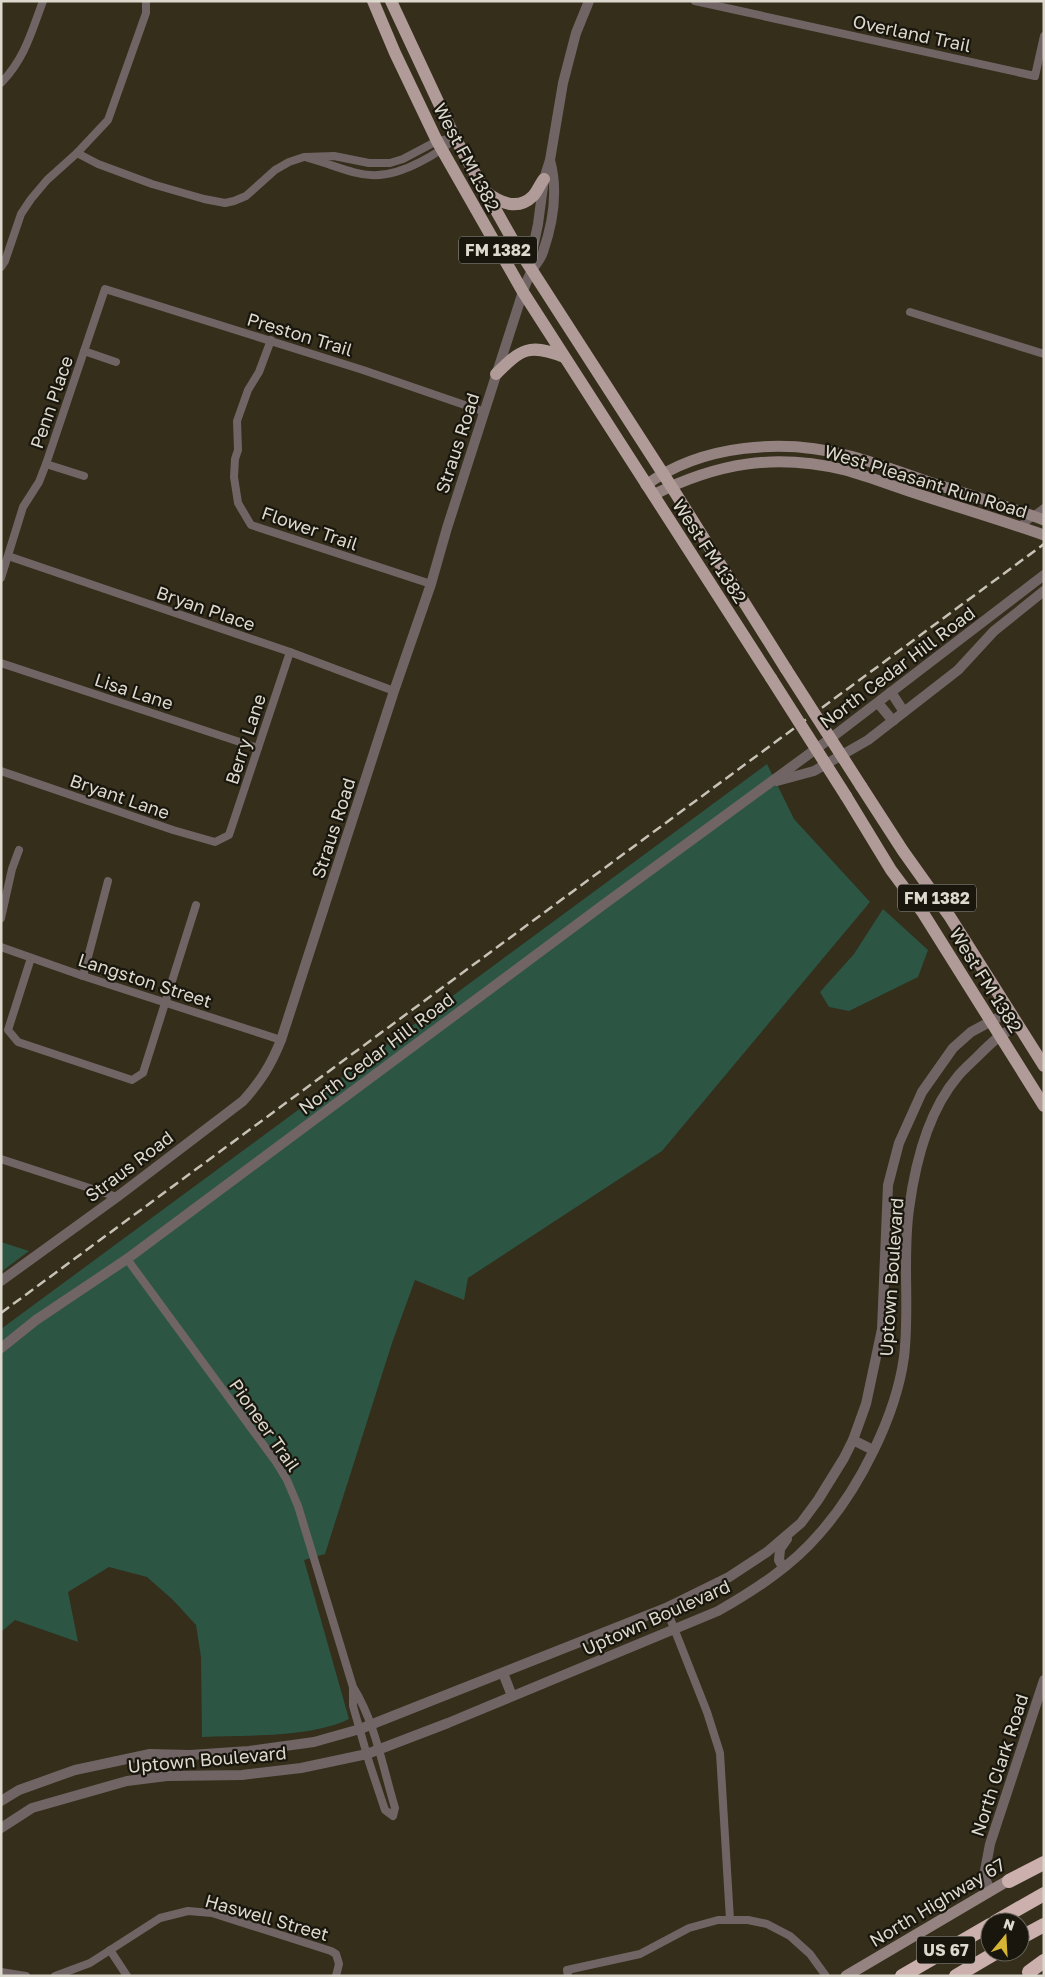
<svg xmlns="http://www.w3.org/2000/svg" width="1045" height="1977" viewBox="0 0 1045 1977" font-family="'Golos Text',sans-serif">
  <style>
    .green { fill: #2c5544 }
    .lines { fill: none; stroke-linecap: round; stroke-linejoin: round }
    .minor { stroke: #706564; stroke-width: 8 }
    .tertiary { stroke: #706564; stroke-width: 10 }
    .secondary { stroke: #958381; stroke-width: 11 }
    .primary { stroke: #b19b98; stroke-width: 12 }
    .motorway { stroke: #cbb0ad; stroke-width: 14 }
    .rail { stroke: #c7c2b6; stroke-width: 2.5; stroke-dasharray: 10 5; stroke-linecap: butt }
    .primary-bridge { stroke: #b19b98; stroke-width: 12 }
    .labels { text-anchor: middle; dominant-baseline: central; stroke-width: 4.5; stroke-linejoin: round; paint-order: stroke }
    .shield { fill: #19160e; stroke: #a29e94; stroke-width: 1 }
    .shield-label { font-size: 16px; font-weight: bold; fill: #ddd9ce }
    .street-label { font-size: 18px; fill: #ddd9ce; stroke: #19160e }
  </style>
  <rect width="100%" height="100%" fill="#342e1b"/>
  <g class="green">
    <path d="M767 764 794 819 870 902 662 1151 468 1278 464 1300 415 1280 392 1343 325 1554 304 1560 349 1719C310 1738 246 1735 202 1737L201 1657 196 1625 173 1600 147 1577 109 1567 68 1592 78 1642 15 1620 1 1632V1329Z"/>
    <path d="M883 909 928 950 918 977 849 1011 829 1007 820 992 854 954Z"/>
    <path d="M1 1242 29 1251 1 1272Z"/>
  </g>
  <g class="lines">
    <g class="minor">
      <path d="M695 1 1035 76 1044 36"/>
      <path d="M1 83C25 58 31 33 43 1"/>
      <path d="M77 153 98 164 152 184 204 199 225 203 234 201 246 196 275 170 289 162 304 157 334 156 369 163H390L403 159 437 141 455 138"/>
      <path d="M308 158C355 171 372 187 420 162 434 155 444 149 455 138"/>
      <path d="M1 267 5 261 21 214 31 199 47 180 77 153 108 120 146 13V1"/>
      <path d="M910 312 1044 354"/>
      <path d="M271 340 259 372 248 390 237 421 238 450 235 459 234 477 238 503 251 525 431 584"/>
      <path d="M84 351 116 362"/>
      <path d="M46 464 84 476"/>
      <path d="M1020 526 1044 508"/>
      <path d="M8 556 290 652 394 691"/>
      <path d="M1 578 23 507 39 482 46 464 105 289 363 370 485 412"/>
      <path d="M1 663 258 748"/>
      <path d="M1 771 173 830 215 842 229 835 290 652"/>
      <path d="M1 918 12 869 19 850"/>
      <path d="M1 947 83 976 281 1040"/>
      <path d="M31 958 8 1030 18 1042 132 1080 143 1073 196 905"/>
      <path d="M83 976 108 881"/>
      <path d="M1 1159 117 1197"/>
      <path d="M127 1259 276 1462 287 1480 298 1506 353 1687V1706L369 1762 385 1810 393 1816 395 1808C383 1768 375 1722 353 1687"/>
      <path d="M666 1608 707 1712 720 1753 730 1920"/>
      <path d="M110 1950 127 1976"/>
      <path d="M1 1972 26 1976"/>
      <path d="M55 1976 90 1963 160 1918 188 1911 212 1913 331 1951 336 1954 339 1964 336 1976"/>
      <path d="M568 1976 567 1970 640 1954 689 1928 718 1920H748L767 1924 790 1936 810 1954 826 1976"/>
    </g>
    <g class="tertiary">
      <path d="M532 270V253L538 224 544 179 550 160 563 83 576 33 589 1"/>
      <path d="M891 692 904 712"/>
      <path d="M878 703 893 721"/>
      <path d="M777 781 814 771 868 740 958 670 994 631 1044 591"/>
      <path d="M1 1281 117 1197 243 1101C261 1081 271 1065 281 1040L394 691 431 584 447 528 519 304C522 294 526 282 531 272 535 265 541 259 543 252 553 223 558 189 550 160"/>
      <path d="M1 1348 36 1320 127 1259 603 905 835 735 1044 575"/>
      <path d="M853 1440 873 1450"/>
      <path d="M783 1567 779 1560 780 1549 787 1539"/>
      <path d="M503 1673 512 1696"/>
      <path d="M1 1801 19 1790 75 1770 150 1754 190 1755 249 1751 314 1742 360 1729 666 1608 729 1577 767 1552 801 1523 818 1500 844 1458 853 1440 866 1404 882 1329 888 1185 899 1143 922 1092 953 1048 971 1032 1010 1011"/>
      <path d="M1 1828 32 1808 127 1781 167 1776 242 1775 301 1768 367 1754 448 1723 718 1611C755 1590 792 1566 820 1533 859 1489 896 1416 904 1357 910 1308 902 1258 909 1209 915 1164 928 1111 958 1076 964 1069 971 1063 977 1057 993 1041 999 1035 1019 1025"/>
      <path d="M990 1890 984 1876 990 1844 1044 1680"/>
    </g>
    <g class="secondary">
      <path d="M646 485C702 444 784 438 850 456 877 463 905 474 932 483 969 495 1007 506 1044 520"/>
      <path d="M653 495C717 463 774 453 845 470 871 477 898 488 924 496 964 509 1004 521 1044 535"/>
      <path d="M846 1976 1014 1877"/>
    </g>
    <g class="primary">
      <path d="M373 1 395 53 437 141 523 292 771 678"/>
      <path d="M391 1 455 138 515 244 671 486 786 669"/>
      <path d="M486 192C500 203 518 211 533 196 537 192 540 184 544 179"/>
      <path d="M496 374C521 349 529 343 564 357"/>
      <path d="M861 786 903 851 950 917 1044 1066"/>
      <path d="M846 796 891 870 923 913 1044 1106"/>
    </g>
    <g class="motorway">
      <path d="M1009 1881 1044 1863"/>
      <path d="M995 1922 1044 1894"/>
      <path d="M1020 1938 1044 1925"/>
      <path d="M1029 1972 1044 1961"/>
      <path d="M902 1976 990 1925"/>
      <path d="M956 1976 997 1952"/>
    </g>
    <path class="rail" d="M1 1313 1044 544"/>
    <g class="primary-bridge">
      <path d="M786 669 861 786"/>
      <path d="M771 678 846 796"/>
    </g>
  </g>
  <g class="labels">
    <g class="shield">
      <rect x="459" y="236.5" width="78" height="27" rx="4"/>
      <rect x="898" y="884.5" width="78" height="27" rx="4"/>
      <rect x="917" y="1936.5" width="58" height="27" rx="4"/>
    </g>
    <g class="shield-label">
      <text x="498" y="250">FM 1382</text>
      <text x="937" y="898">FM 1382</text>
      <text x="946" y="1950">US 67</text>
    </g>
    <g class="street-label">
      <text transform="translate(912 33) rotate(12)">Overland Trail</text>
      <text transform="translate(467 157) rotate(62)">West FM 1382</text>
      <text transform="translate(300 334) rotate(17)">Preston Trail</text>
      <text transform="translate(51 402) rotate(-71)">Penn Place</text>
      <text transform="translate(457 443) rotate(-72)">Straus Road</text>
      <text transform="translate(926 481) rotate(17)">West Pleasant Run Road</text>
      <text transform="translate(310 528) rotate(19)">Flower Trail</text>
      <text transform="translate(710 551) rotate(57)">West FM 1382</text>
      <text transform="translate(206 608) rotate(19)">Bryan Place</text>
      <text transform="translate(897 667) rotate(-37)">North Cedar Hill Road</text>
      <text transform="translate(134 691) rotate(18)">Lisa Lane</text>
      <text transform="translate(245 739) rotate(-72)">Berry Lane</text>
      <text transform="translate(120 796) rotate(19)">Bryant Lane</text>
      <text transform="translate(333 828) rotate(-72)">Straus Road</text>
      <text transform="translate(145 980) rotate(18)">Langston Street</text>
      <text transform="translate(986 980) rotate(58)">West FM 1382</text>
      <text transform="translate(376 1053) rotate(-37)">North Cedar Hill Road</text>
      <text transform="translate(129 1166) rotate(-37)">Straus Road</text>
      <text transform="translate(891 1277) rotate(-86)">Uptown Boulevard</text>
      <text transform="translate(265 1425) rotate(55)">Pioneer Trail</text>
      <text transform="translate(656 1617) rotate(-24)">Uptown Boulevard</text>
      <text transform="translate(207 1759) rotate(-5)">Uptown Boulevard</text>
      <text transform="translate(999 1765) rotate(-72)">North Clark Road</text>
      <text transform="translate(937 1902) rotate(-31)">North Highway 67</text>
      <text transform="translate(267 1917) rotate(16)">Haswell Street</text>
    </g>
  </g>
  <rect width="1045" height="1977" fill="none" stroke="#ddd9ce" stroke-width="5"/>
  <g transform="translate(1005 1937) rotate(18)"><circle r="24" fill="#19160e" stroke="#67645b"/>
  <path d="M0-4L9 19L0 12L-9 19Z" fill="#d6b534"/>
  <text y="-8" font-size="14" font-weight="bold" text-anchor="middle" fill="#ddd9ce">N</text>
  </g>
</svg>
